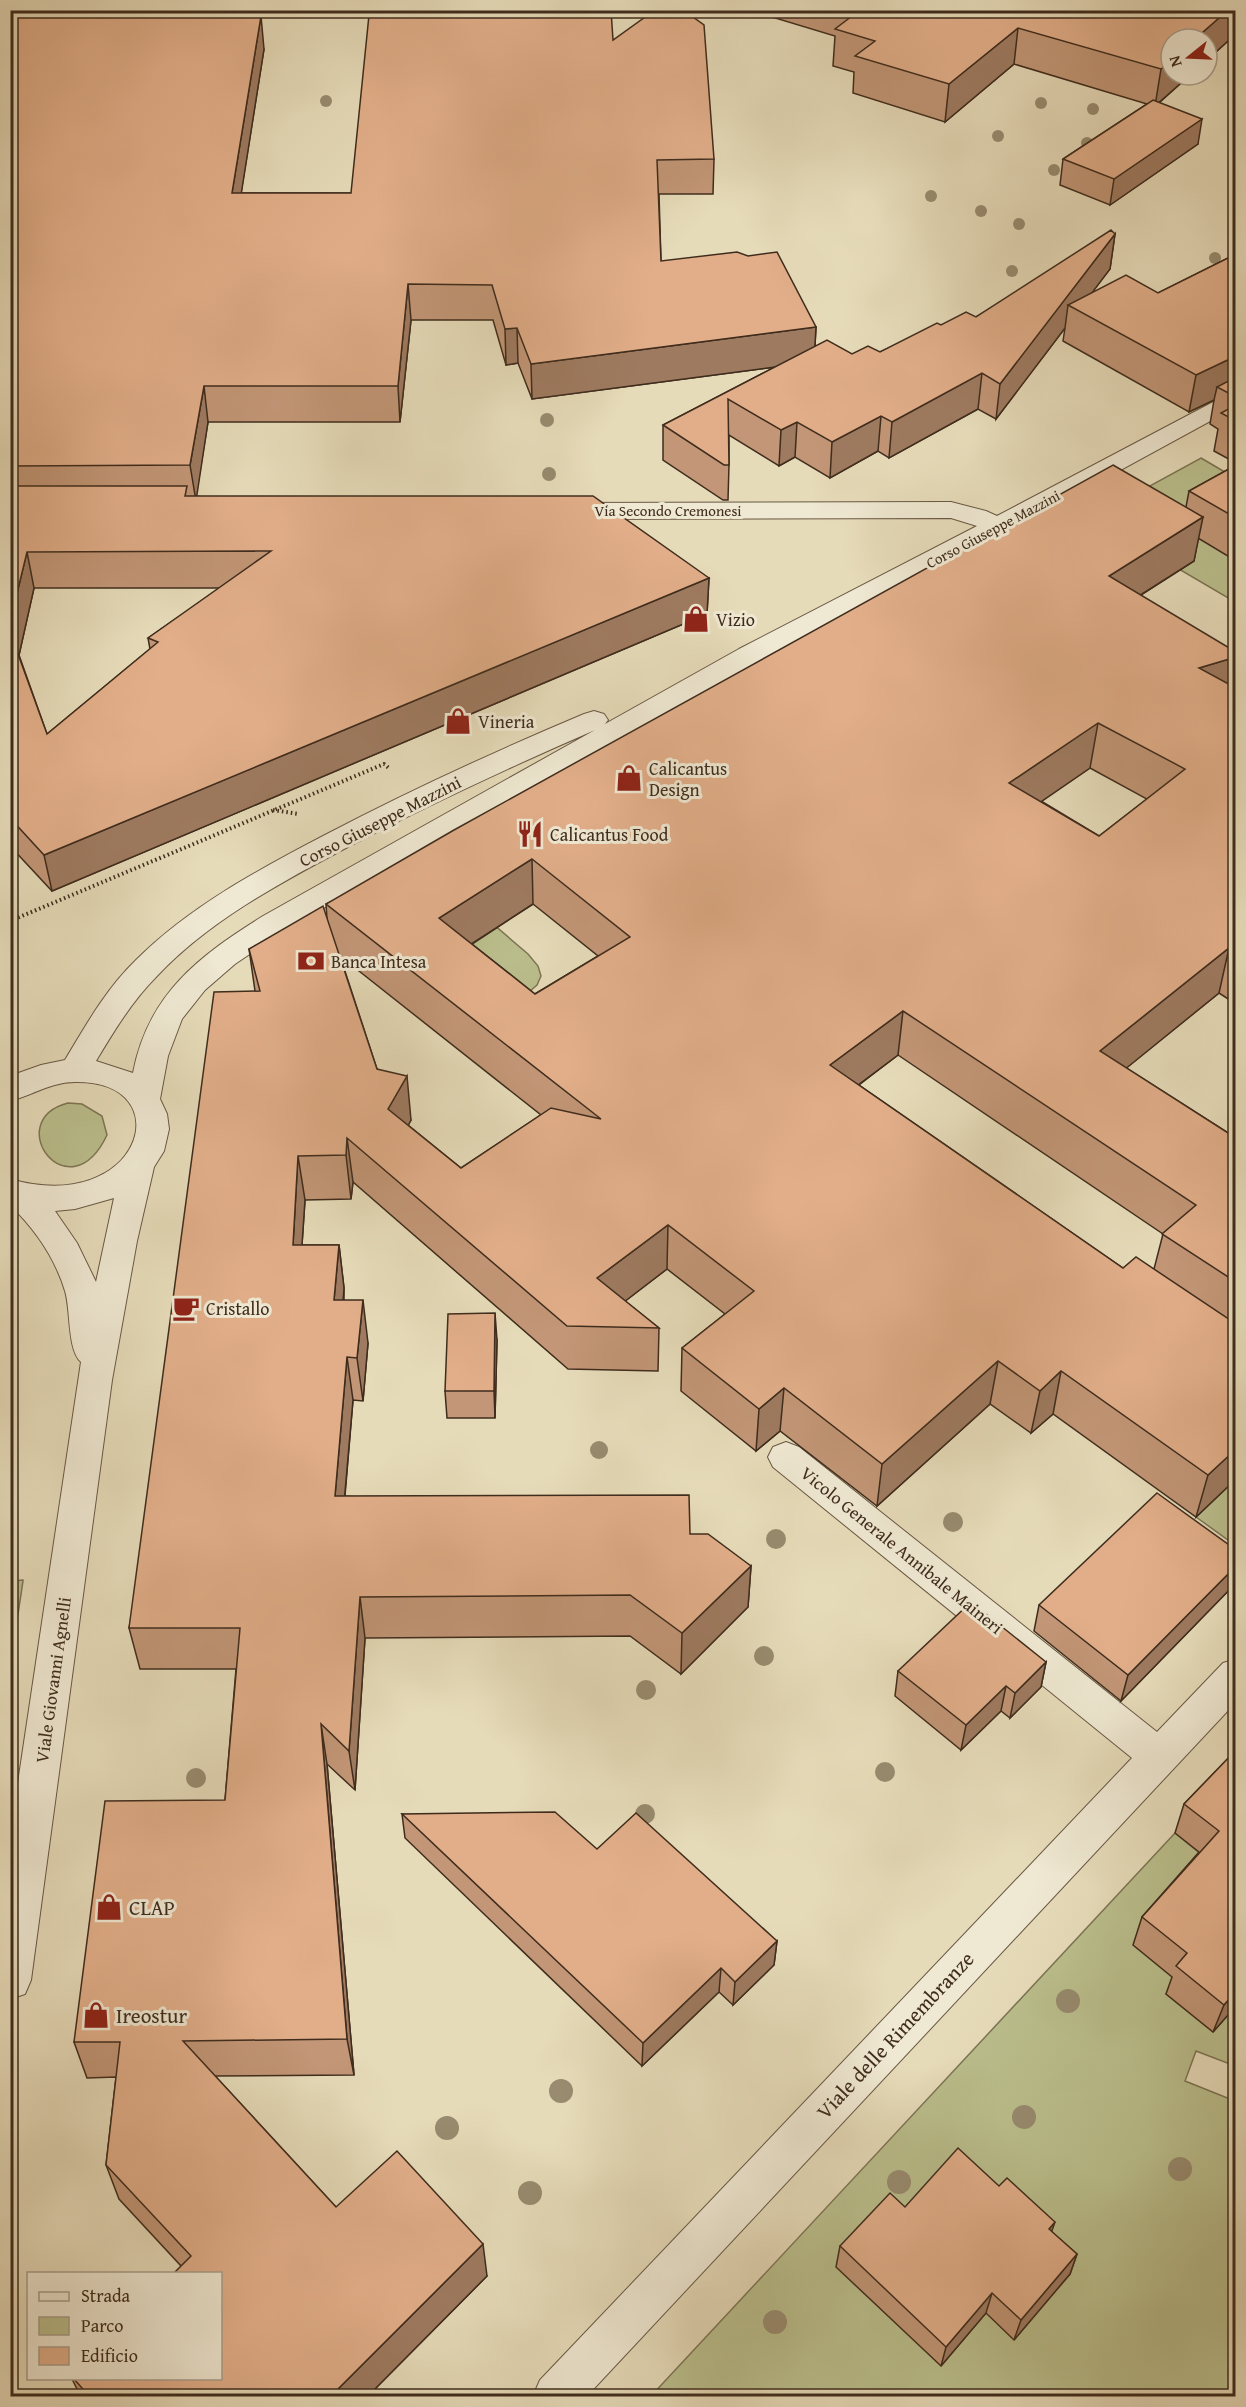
<svg xmlns="http://www.w3.org/2000/svg" width="1246" height="2407" viewBox="0 0 1246 2407" font-family="'Gentium Book Plus',serif">
  <style>
    .green { fill: #babe8c; stroke: #7c7554; stroke-width: 1.5 }
    .lines { fill: none; stroke-linecap: round; stroke-linejoin: round }
    .minor-casing { stroke: #695844; stroke-width: 2 }
    .path { stroke: #3f2c1d; stroke-width: 4; stroke-dasharray: 1.5 3; stroke-linecap: butt }
    .minor { fill: #efe8d2; fill-rule: evenodd }
    .tree { fill: #988b6f }
    .wall { fill: #c29676; stroke: #3f2c1d; stroke-width: 1.5; fill-rule: evenodd }
    .shaded-wall { fill: #9e7a60; stroke: #3f2c1d; stroke-width: 1.5 }
    .building { fill: #e1ae89; stroke: #3f2c1d; stroke-width: 1.5; fill-rule: evenodd }
    .labels { text-anchor: middle; dominant-baseline: central; stroke-width: 6; stroke-linejoin: round; paint-order: stroke }
    .far-street-label { font-size: 15px; fill: #3f2c1d; stroke: #efe8d2 }
    .poi-label { font-size: 18px; fill: #3f2c1d; stroke: #efe8d2; text-anchor: start }
    .street-label { font-size: 18px; fill: #3f2c1d; stroke: #efe8d2 }
    .near-poi-label { font-size: 21px; fill: #3f2c1d; stroke: #efe8d2; text-anchor: start }
    .near-street-label { font-size: 21px; fill: #3f2c1d; stroke: #efe8d2 }
  </style>
  <rect width="100%" height="100%" fill="#e6dbb9"/>
  <filter id="stains"><feTurbulence type="fractalNoise" baseFrequency=".00333" numOctaves="4"/><feColorMatrix values="0 0 0 0 .2 0 0 0 0 .09 0 0 0 0 .02 0 0 0 .5 -.17"/></filter>
  <radialGradient id="worn" r=".72"><stop offset=".6" stop-color="#630" stop-opacity="0"/><stop offset="1" stop-color="#630" stop-opacity=".3"/></radialGradient>
  <g class="green">
    <path d="M1201 458 1235 478V602L1109 528 1106 510Z"/>
    <path d="M445 883 528 954 538 966 541 976 537 985 529 992 500 1009Z"/>
    <path d="M68 1103 82 1104 102 1116 107 1135C69 1215 0 1121 68 1103Z"/>
    <path d="M1235 1479V1545L1196 1517Z"/>
    <path d="M23 1580V1581L11 1661V1581Z"/>
    <path d="M1175 1833 1208 1860 1177 1981 1166 1994 1213 2032 1235 2006V2066L1196 2051 1185 2081 1235 2101V2396H892L875 2393V2396H651Z"/>
  </g>
  <g class="lines">
    <defs>
      <g id="minor">
        <path d="M1236 390V407L1007 532 759 661 285 930 235 964 205 990 182 1019 168 1056 160 1099 167 1114 169 1129 164 1151 154 1167 137 1241 112 1380 31 1980 25 1994 10 1999V1836L81 1362C67 1350 71 1310 65 1291 55 1258 35 1229 10 1205V1179C142 1217 182 1080 75 1082 51 1082 33 1095 10 1101V1076L41 1065 65 1060C86 1025 106 989 136 960 189 907 258 870 325 835 409 791 496 751 584 714L594 711 604 714 608 720 605 724 739 649 977 526 951 518 571 519 562 516 558 511 562 506 571 503 951 502 986 511 997 516ZM595 730 263 916C199 956 148 994 133 1073L96 1061C114 1031 132 1001 157 976 209 921 278 884 344 849 426 806 510 767 595 730ZM114 1198 96 1282 77 1243 55 1211 75 1209Z"/>
        <path d="M786 1442 799 1447 1157 1732 1223 1663 1236 1659V1702L587 2396H533L540 2380 1132 1758 773 1467 768 1457 773 1447Z"/>
      </g>
    </defs>
    <use href="#minor" class="minor-casing"/>
    <g class="path">
      <path d="M273 810 299 814"/>
      <path d="M10 921 384 764 390 769"/>
    </g>
    <use href="#minor" class="minor"/>
  </g>
  <g class="tree">
    <circle cx="326" cy="101" r="6"/>
    <circle cx="1041" cy="103" r="6"/>
    <circle cx="1093" cy="109" r="6"/>
    <circle cx="998" cy="136" r="6"/>
    <circle cx="1087" cy="143" r="6"/>
    <circle cx="1054" cy="170" r="6"/>
    <circle cx="931" cy="196" r="6"/>
    <circle cx="981" cy="211" r="6"/>
    <circle cx="1019" cy="224" r="6"/>
    <circle cx="1215" cy="258" r="6"/>
    <circle cx="1012" cy="271" r="6"/>
    <circle cx="547" cy="420" r="7"/>
    <circle cx="549" cy="474" r="7"/>
    <circle cx="599" cy="1450" r="9"/>
    <circle cx="953" cy="1522" r="10"/>
    <circle cx="776" cy="1539" r="10"/>
    <circle cx="764" cy="1656" r="10"/>
    <circle cx="646" cy="1690" r="10"/>
    <circle cx="885" cy="1772" r="10"/>
    <circle cx="196" cy="1778" r="10"/>
    <circle cx="645" cy="1814" r="10"/>
    <circle cx="1068" cy="2001" r="12"/>
    <circle cx="561" cy="2091" r="12"/>
    <circle cx="1024" cy="2117" r="12"/>
    <circle cx="447" cy="2128" r="12"/>
    <circle cx="1180" cy="2169" r="12"/>
    <circle cx="899" cy="2182" r="12"/>
    <circle cx="530" cy="2193" r="12"/>
    <circle cx="775" cy="2322" r="12"/>
  </g>
  <g class="wall">
    <path d="M10 10H100L101 17 264 49 241 193H351L613 40 714 159 713 194H659L661 261 816 327 815 346 852 354 880 352 941 325 976 317 1115 234 1110 269 1092 292 1158 293 1236 254V463L1214 451 1218 429 1210 424 1214 400 1189 412 1063 341 1065 328 996 419 978 409 889 458 878 451 830 478 795 457 779 466 729 435V465L728 500H723L663 460V425L775 367 532 399 518 363 506 365 493 320H411L400 422H208L196 496 709 578 707 614 52 891 10 846ZM34 588H220L148 638 150 649 47 734 19 655Z"/>
    <path d="M749 10H1234L1229 40 1207 60V39L1171 75H1190L1159 103 1198 144 1110 205 1060 185 1063 159 1147 104 1014 64 945 122 853 93 854 72 833 66 835 36Z"/>
    <path d="M1236 465V561L1198 538 1194 561 1141 595 1236 688V1004L1219 993 1126 1068 1236 1138V1479L1196 1517 1053 1414 1031 1433 990 1404 877 1506 780 1431 756 1451 681 1391 682 1348 725 1314 667 1269 625 1301 659 1328 658 1371 568 1369 353 1182 351 1199 305 1200 302 1245H339L344 1288V1300L368 1343 363 1401 353 1400 345 1496 690 1534 751 1566 748 1607 681 1674 630 1636 365 1638 355 1790 327 1764 354 2075 215 2076 336 2207 487 2276 367 2397H81L72 2379H220L181 2266 119 2199 106 2165 116 2077 87 2078 74 2042 225 1800 236 1669H140L129 1628 255 991 249 949 327 919 326 904 1186 507 1189 491ZM1090 768 1147 799 1099 836 1041 801ZM533 904 598 956 535 994 472 944ZM340 956 541 1115 461 1168 408 1125 411 1120 377 1069ZM898 1055 1163 1234 1154 1269 1123 1268 859 1085Z"/>
    <path d="M497 1340 495 1418H447L445 1391Z"/>
    <path d="M1236 1550V1583L1121 1701 1034 1631 1039 1605Z"/>
    <path d="M1046 1662 1041 1687 1010 1718 1001 1711 961 1750 895 1696 898 1671Z"/>
    <path d="M1236 1750V2006L1213 2032 1166 1994 1172 1977 1133 1945 1142 1917 1199 1852 1175 1833 1184 1804Z"/>
    <path d="M402 1814 597 1849 777 1941 774 1965 733 2005 719 1992 642 2066 405 1838Z"/>
    <path d="M999 2186 1077 2254 1070 2274 1014 2340 986 2313 941 2366 836 2267 840 2246 905 2207Z"/>
  </g>
  <g class="shaded-wall">
    <path d="M1228 10H1234L1229 40 1207 60V39H1195Z"/>
    <path d="M261 16 264 49 236 227 232 193Z"/>
    <path d="M1018 28 1014 64 945 122 949 84Z"/>
    <path d="M1171 61V75H1190L1155 106 1161 69Z"/>
    <path d="M1202 119 1198 144 1110 205 1114 179Z"/>
    <path d="M1115 234 1110 269 1079 310 1068 305 1065 328 996 419 1000 384Z"/>
    <path d="M408 284 411 320 400 422 398 386Z"/>
    <path d="M816 327 814 362 532 399 531 364Z"/>
    <path d="M517 328 518 363 506 365 505 329Z"/>
    <path d="M1236 356V390L1217 387 1214 400 1189 412 1196 375Z"/>
    <path d="M982 373 978 409 889 458 892 422Z"/>
    <path d="M204 386 208 422 196 501 190 465Z"/>
    <path d="M881 416 878 451 830 478 832 442Z"/>
    <path d="M797 422 795 457 779 466 781 430Z"/>
    <path d="M1203 517 1194 561 1101 620 1109 576Z"/>
    <path d="M27 552 34 588 17 664 10 635V622Z"/>
    <path d="M709 578 707 614 52 891 44 855Z"/>
    <path d="M1236 657V681L1231 700 1199 668Z"/>
    <path d="M1098 723 1090 768 1003 828 1009 783Z"/>
    <path d="M532 859 533 904 442 963 439 918Z"/>
    <path d="M1229 948 1219 993 1092 1096 1100 1051Z"/>
    <path d="M903 1011 898 1055 826 1109 830 1065Z"/>
    <path d="M407 1076 411 1120 393 1154 388 1109Z"/>
    <path d="M347 1138 353 1182 351 1199 346 1155Z"/>
    <path d="M298 1156 305 1200 299 1289 293 1245Z"/>
    <path d="M668 1225 667 1269 598 1322 597 1278Z"/>
    <path d="M339 1245 344 1288 340 1344 334 1300Z"/>
    <path d="M363 1300 368 1343 363 1401 357 1358Z"/>
    <path d="M495 1313 497 1340 495 1418 494 1391Z"/>
    <path d="M347 1357 353 1400 341 1538 335 1496Z"/>
    <path d="M998 1361 990 1404 877 1506 882 1464Z"/>
    <path d="M1061 1371 1053 1414 1031 1433 1040 1391Z"/>
    <path d="M784 1388 780 1431 756 1451 759 1409Z"/>
    <path d="M1236 1449V1479L1196 1517 1208 1475Z"/>
    <path d="M751 1566 748 1607 681 1674 682 1633Z"/>
    <path d="M1236 1566V1583L1121 1701 1128 1675Z"/>
    <path d="M360 1597 365 1638 355 1790 349 1751Z"/>
    <path d="M1046 1662 1041 1687 1010 1718 1015 1693Z"/>
    <path d="M1006 1686 1001 1711 961 1750 966 1725Z"/>
    <path d="M321 1724 327 1764 354 2075 347 2039Z"/>
    <path d="M777 1941 774 1965 733 2005 735 1982Z"/>
    <path d="M721 1968 719 1992 642 2066 643 2043Z"/>
    <path d="M1236 1991V2006L1213 2032 1224 2005Z"/>
    <path d="M1055 2222 1048 2242 1049 2229Z"/>
    <path d="M483 2244 487 2276 367 2397H330Z"/>
    <path d="M1077 2254 1070 2274 1014 2340 1021 2320Z"/>
    <path d="M992 2293 986 2313 941 2366 946 2347Z"/>
  </g>
  <g class="building">
    <path d="M10 10H100L98 17 261 16 232 193H351L369 15 483 14V10H611L613 40 655 10H683L704 25 714 159 657 160 661 261 737 252 748 256 777 252 816 327 531 364 517 328 505 329 492 285 408 284 398 386H204L190 465 10 466Z"/>
    <path d="M860 10H1228L1195 39H1171V61L1161 69 1018 28 949 84 855 56 875 41 835 29Z"/>
    <path d="M1153 100 1202 119 1114 179 1063 159Z"/>
    <path d="M1111 230 1115 234 1000 384 982 373 892 422 881 416 832 442 797 422 781 430 728 399 729 465H724L663 425 827 340 852 354 868 346 880 352 937 323 941 325 966 312 976 317Z"/>
    <path d="M1236 254V356L1196 375 1068 305 1126 275 1158 293Z"/>
    <path d="M1236 377V397L1217 387Z"/>
    <path d="M1236 405V421L1221 413Z"/>
    <path d="M1113 465 1203 517 1109 576 1236 652V657L1199 668 1236 688V952L1229 948 1100 1051 1236 1138V1282L1162 1234 1196 1205 903 1011 830 1065 1123 1268 1136 1257 1236 1324V1449L1208 1475 1061 1371 1040 1391 998 1361 882 1464 784 1388 759 1409 682 1348 754 1291 668 1225 597 1278 659 1328 567 1326 347 1138 346 1155 298 1156 293 1245H339L334 1300H363L357 1358 347 1357 335 1496 689 1495 690 1534H708L751 1566 682 1633 630 1595 360 1597 349 1751 321 1724 347 2039 183 2041 336 2207 397 2151 483 2244 330 2397H90L74 2379H220V2274H173L191 2256 106 2165 120 2042H74L105 1801 225 1800 240 1628H129L214 992 260 991 249 949 323 906 377 1069 407 1076 388 1109 461 1168 551 1108 601 1119 326 904 454 830ZM1098 723 1185 769 1099 836 1009 783ZM532 859 630 937 535 994 439 918Z"/>
    <path d="M1236 465V518L1189 491Z"/>
    <path d="M10 486H187L185 496H593L709 578 44 855 10 818V632L47 734 158 642 148 638 271 551 27 552 10 622Z"/>
    <path d="M495 1313 494 1391H445L448 1314Z"/>
    <path d="M1157 1493 1236 1550V1566L1128 1675 1039 1605Z"/>
    <path d="M971 1602 1046 1662 1015 1693 1006 1686 966 1725 898 1671Z"/>
    <path d="M1236 1750V1991L1224 2005 1176 1966 1187 1953 1142 1917 1219 1831 1184 1804Z"/>
    <path d="M555 1812 597 1849 636 1813 777 1941 735 1982 721 1968 643 2043 402 1814Z"/>
    <path d="M958 2148 999 2186 1007 2178 1055 2222 1049 2229 1077 2254 1021 2320 992 2293 946 2347 840 2246 890 2193 905 2207Z"/>
  </g>
  <defs>
    <symbol id="shop-bare" viewBox="-9 -9 18 18"><path d="M-5-2.5h2.3a2.7 3.5 0 0 1 5.4 0H5L5.5 6h-11ZM-1.5-2.5h3a1.5 2.3 0 0 0-3 0Z" fill="#8f2418" stroke="#efe8d2" stroke-width="2.5" paint-order="stroke"/></symbol>
    <symbol id="restaurant-bare" viewBox="-9 -9 18 18"><path d="M-5-6h1v4h1v-4h1v4h1v-4h1v5L-1.5 .5V6h-2V.5L-5-1ZM5-6V6H3V1.5H1.5Q1.5-4 5-6Z" fill="#8f2418" stroke="#efe8d2" stroke-width="2.5" paint-order="stroke"/></symbol>
    <symbol id="bank-bare" viewBox="-9 -9 18 18"><path d="M-6-4H6V4H-6ZM0-2.3a2.3 2.3 0 1 0 0 4.6a2.3 2.3 0 1 0 0-4.6Z" fill="#8f2418" stroke="#efe8d2" stroke-width="2.5" paint-order="stroke"/></symbol>
    <symbol id="cafe-bare" viewBox="-9 -9 18 18"><path d="M-5.5-4.5H6V0H3Q3 3.5 0 3.5H-2.5Q-5.5 3.5-5.5 0ZM3-3.2v2h1.7v-2ZM-6 4.5H4V6H-6Z" fill="#8f2418" stroke="#efe8d2" stroke-width="2.5" paint-order="stroke"/></symbol>
  </defs>
  <g fill-rule="evenodd">
    <use href="#shop-bare" x="677" y="600" width="38" height="38"/>
    <use href="#shop-bare" x="439" y="702" width="38" height="38"/>
    <use href="#shop-bare" x="610" y="759" width="38" height="38"/>
    <use href="#restaurant-bare" x="511" y="815" width="38" height="38"/>
    <use href="#bank-bare" x="292" y="942" width="38" height="38"/>
    <use href="#cafe-bare" x="167" y="1289" width="38" height="38"/>
    <use href="#shop-bare" x="90" y="1888" width="38" height="38"/>
    <use href="#shop-bare" x="77" y="1996" width="38" height="38"/>
  </g>
  <g class="labels">
    <g class="far-street-label">
      <text x="668" y="510">Via Secondo Cremonesi</text>
      <text transform="translate(993 529) rotate(-28)">Corso Giuseppe Mazzini</text>
    </g>
    <g class="poi-label">
      <text x="716" y="619">Vizio</text>
      <text x="478" y="721">Vineria</text>
      <text x="649" y="768">Calicantus<tspan x="649" dy="21">Design</tspan></text>
      <text x="550" y="834">Calicantus Food</text>
      <text x="331" y="961">Banca Intesa</text>
      <text x="206" y="1308">Cristallo</text>
    </g>
    <g class="street-label">
      <text transform="translate(380 821) rotate(-27)">Corso Giuseppe Mazzini</text>
      <text transform="translate(902 1550) rotate(39)">Vicolo Generale Annibale Maineri</text>
      <text transform="translate(53 1680) rotate(-82)">Viale Giovanni Agnelli</text>
    </g>
    <g class="near-poi-label">
      <text x="129" y="1907">CLAP</text>
      <text x="116" y="2015">Ireostur</text>
    </g>
    <g class="near-street-label">
      <text transform="translate(895 2035) rotate(-47)">Viale delle Rimembranze</text>
    </g>
  </g>
  <rect width="1246" height="2407" fill="none" stroke="#e6dbb9" stroke-width="36"/>
  <rect x="12" y="12" width="1222" height="2383" fill="none" stroke="#3f2c1d" stroke-width="3"/>
  <rect x="18" y="18" width="1210" height="2371" fill="none" stroke="#3f2c1d" stroke-width="1.5"/>
  <rect x="27" y="2272" width="195" height="108" fill="#efe8d2" stroke="#a99d8a" stroke-width="1.5"/>
  <rect x="39" y="2292" width="30" height="9" fill="#efe8d2" stroke="#a99d8a" stroke-width="1.5"/>
  <text x="81" y="2302" font-size="18" fill="#3f2c1d">Strada</text>
  <rect x="39" y="2317" width="30" height="18" fill="#babe8c" stroke="#a99d8a" stroke-width="1.5"/>
  <text x="81" y="2332" font-size="18" fill="#3f2c1d">Parco</text>
  <rect x="39" y="2347" width="30" height="18" fill="#e1ae89" stroke="#a99d8a" stroke-width="1.5"/>
  <text x="81" y="2362" font-size="18" fill="#3f2c1d">Edificio</text>
  <g transform="translate(1189 57) rotate(252)"><circle r="28" fill="#efe8d2" stroke="#a99d8a" stroke-width="1.5"/>
  <path d="M0-4.5L10 22L0 15L-10 22Z" fill="#8f2418"/>
  <text y="-9" font-size="16" font-weight="bold" text-anchor="middle" fill="#3f2c1d">N</text>
  </g>
  <rect width="100%" height="100%" filter="url(#stains)"/>
  <rect width="100%" height="100%" fill="url(#worn)"/>
</svg>
